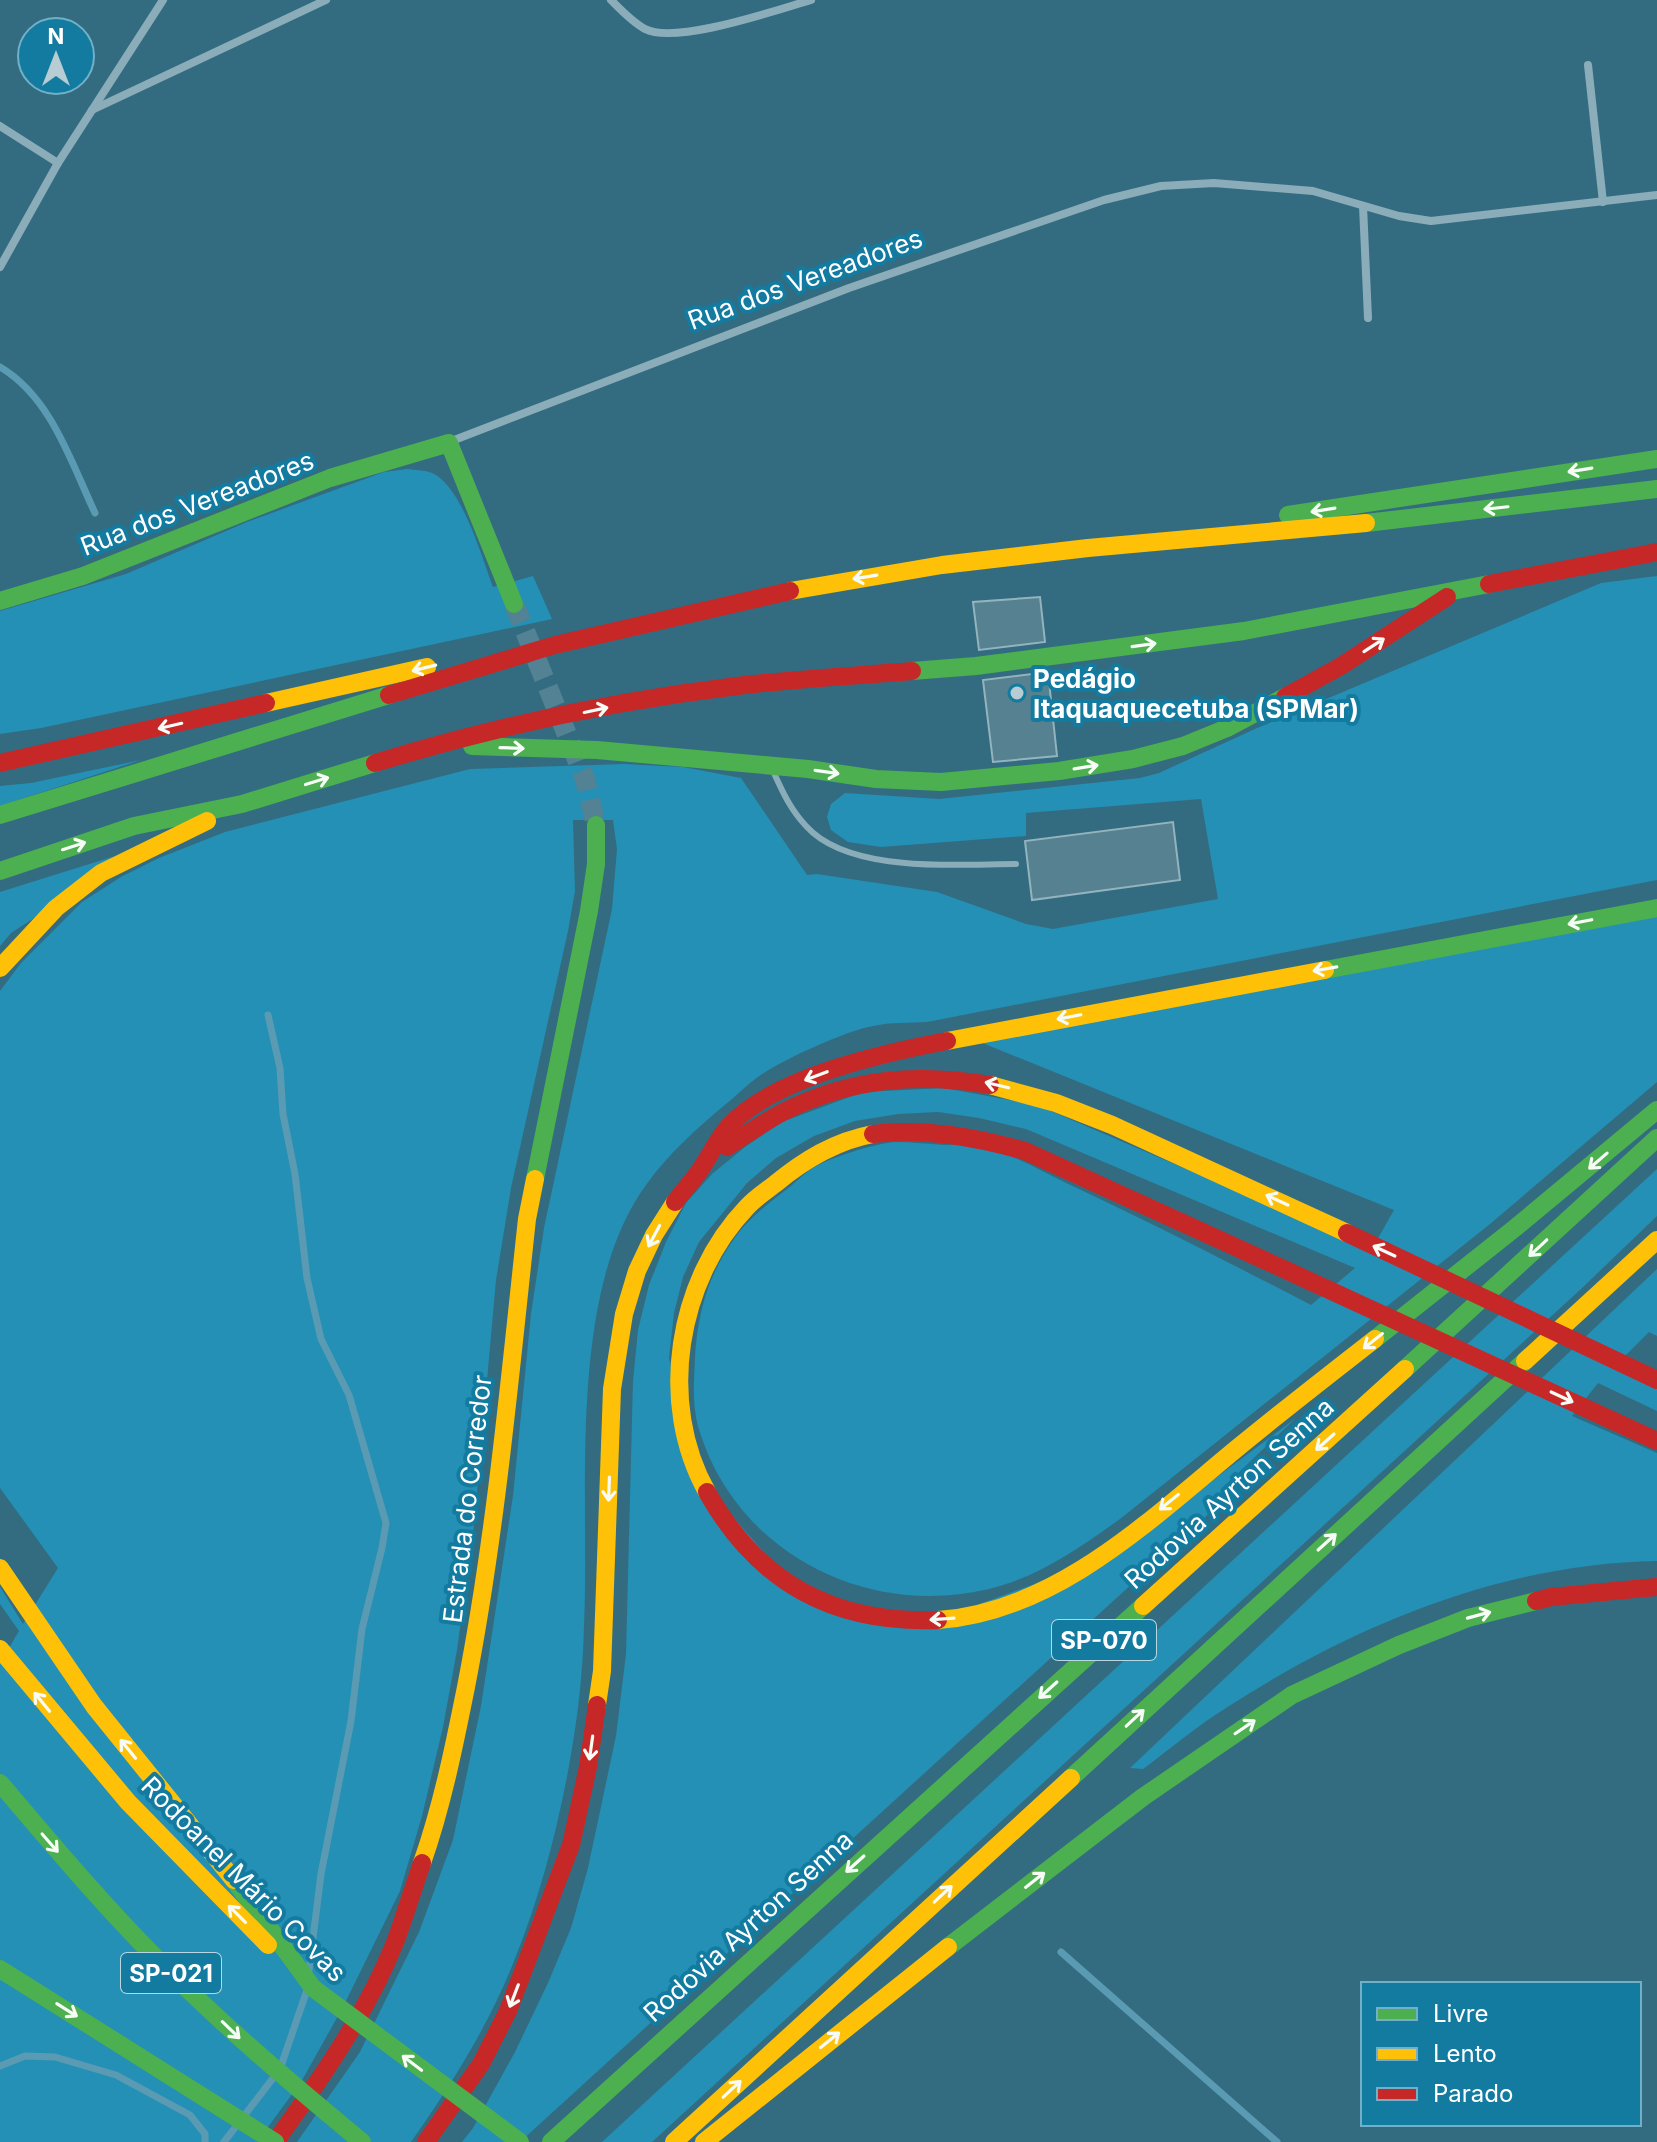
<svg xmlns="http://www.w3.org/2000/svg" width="1657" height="2142" viewBox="0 0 1657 2142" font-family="Inter,sans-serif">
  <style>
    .green { fill: #2490b5 }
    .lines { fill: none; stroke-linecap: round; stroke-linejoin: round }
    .stream { stroke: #5a9bb3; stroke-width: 7 }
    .building { fill: #558190; stroke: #93b3be; stroke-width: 2 }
    .secondary-tunnel { stroke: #528293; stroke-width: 20; stroke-dasharray: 20 10; stroke-linecap: butt }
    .lane { stroke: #8badb9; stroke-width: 6 }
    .street { stroke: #8badb9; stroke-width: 8 }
    .fast { stroke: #4caf50; stroke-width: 18 }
    .slow { stroke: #ffc107; stroke-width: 18 }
    .jam { stroke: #c62828; stroke-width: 18 }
    .fast-bridge { stroke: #4caf50; stroke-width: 18 }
    .jam-bridge { stroke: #c62828; stroke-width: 18 }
    .oneway { stroke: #f6fbf6 }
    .poi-dot { fill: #b8ccd3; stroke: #137ba0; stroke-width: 3 }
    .labels { text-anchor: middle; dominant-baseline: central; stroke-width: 8; stroke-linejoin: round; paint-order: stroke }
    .shield { fill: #137ba0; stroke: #b8d7e2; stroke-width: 2 }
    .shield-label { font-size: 24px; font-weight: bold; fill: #fff }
    .street-label { font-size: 26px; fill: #fff; stroke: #137ba0 }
    .poi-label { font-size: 26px; font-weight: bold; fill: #fff; stroke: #137ba0; text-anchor: start }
  </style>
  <rect width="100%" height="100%" fill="#336c80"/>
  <g class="green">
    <path d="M407 469C414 470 425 470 432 473 462 486 482 558 493 587L533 576 552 619 41 728 0 734V611L126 574 247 522 384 472Z"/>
    <path d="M1657 576V880L927 1022C910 1023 891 1022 873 1026 845 1031 787 1058 762 1074 750 1082 738 1094 726 1104 697 1128 668 1154 646 1185 566 1295 590 1495 584 1626 583 1671 578 1716 570 1760 558 1828 540 1897 514 1961 489 2025 451 2085 411 2142H297L360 2052 419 1932 453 1840 481 1706 513 1496 531 1314 544 1228 612 909 617 849 613 820H573L575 891 568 931 511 1188 496 1280 474 1525 457 1650 443 1727 422 1816 400 1891 343 2007 301 2082 257 2142H0V1663L19 1631 0 1604V1587L23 1624 58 1568 0 1488V991L21 963 82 902 121 877 159 858 225 832 470 769 624 764 683 767 741 778 807 875 817 874 937 892 1026 924 1053 929 1218 899 1201 799 1026 813V836L881 847 848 842 831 830 827 817 831 804 845 793 939 799 1140 778 1159 773 1255 729 1601 583Z"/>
    <path d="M141 760 0 806V786L31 783Z"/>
    <path d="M115 856 48 909 11 933 0 946V892Z"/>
    <path d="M1657 916V1082L1490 1224 1120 1519C1079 1548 1039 1577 989 1589 864 1619 734 1551 698 1426 692 1404 694 1380 695 1358 697 1316 708 1276 732 1242 746 1220 770 1202 791 1186 799 1179 808 1170 818 1165 837 1156 876 1143 896 1142 912 1142 929 1144 944 1145 957 1145 973 1144 985 1147 1016 1155 1050 1176 1079 1189 1157 1226 1234 1265 1311 1305L1355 1268 1026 1129 979 1118 938 1112 898 1114 855 1121 814 1136 776 1158 747 1183 699 1242 683 1277 674 1313 669 1358 696 1475 784 1575 847 1604 941 1618 1111 1556 1296 1418 1235 1476 1236 1489 520 2142H462L473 2128 515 2052 548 1983 571 1928 588 1868 616 1736 626 1654 633 1381 638 1330 649 1285 666 1242 686 1203 712 1174 745 1147 782 1122 863 1092 944 1088 1037 1105 1372 1249 1394 1210 980 1042Z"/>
    <path d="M1657 1169V1216L1581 1289 652 2142H602Z"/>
    <path d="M1657 1269V1336L1649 1332 1618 1363 1657 1382V1411L1598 1383 1572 1416 1657 1453V1561C1504 1563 1352 1626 1226 1708 1197 1726 1170 1749 1143 1769L1130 1768Z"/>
  </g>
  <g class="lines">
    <g class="stream">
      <path d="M0 367C51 397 71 462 95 513"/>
      <path d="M268 1015 280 1068 283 1114 295 1174 307 1278 321 1339 349 1395 386 1523 382 1548 362 1629 351 1721 321 1874 309 1970"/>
      <path d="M1061 1952 1277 2142"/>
      <path d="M0 2066 25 2056 55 2057 116 2075 190 2115 205 2134V2142"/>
      <path d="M224 2142 280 2069 307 1990"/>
    </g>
  </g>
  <g class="building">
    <path d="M1040 597 1045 642 979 650 973 602Z"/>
    <path d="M1048 672 1057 756 993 762 983 680Z"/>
    <path d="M1173 822 1180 880 1032 900 1025 841Z"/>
  </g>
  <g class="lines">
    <path class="secondary-tunnel" d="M514 604 585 779 596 825"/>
    <path class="lane" d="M774 773C783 793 791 810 806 826 849 874 957 864 1016 864"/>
    <g class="street">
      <path d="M611 0C621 10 632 22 645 29 676 45 776 10 811 0"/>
      <path d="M1588 65 1603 202"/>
      <path d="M92 110 326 0"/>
      <path d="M0 126 58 163"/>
      <path d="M1363 206 1368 318"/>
      <path d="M0 267 58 163 163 0"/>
      <path d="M449 442 849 288 1104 200 1161 186 1214 183 1313 191 1399 216 1431 221 1657 195"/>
    </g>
    <g class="fast">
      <path d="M1288 515 1657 459"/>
      <path d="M1366 523 1657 489"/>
      <path d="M0 601 83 576 330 478 449 443 514 604"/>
      <path d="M912 671 976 666 1244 631 1489 584"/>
      <path d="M472 746 597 750 808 769 876 779 941 782 1059 771 1133 759 1183 746 1227 728 1285 697"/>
      <path d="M0 815 389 695"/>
      <path d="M0 871 134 826 242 804 375 763"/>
      <path d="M1325 970 1657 908"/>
      <path d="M535 1179 589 911 596 864V825"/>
      <path d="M1375 1339 1515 1228 1657 1110"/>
      <path d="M1405 1369 1657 1138"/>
      <path d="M1071 1778 1525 1361"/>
      <path d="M234 1880 313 1988"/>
      <path d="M948 1947 1143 1797 1292 1695 1399 1645 1468 1618 1536 1601"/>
      <path d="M551 2142 1143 1606"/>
    </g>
    <g class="slow">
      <path d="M790 591 942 565 1088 548 1366 523"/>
      <path d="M266 703 427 667"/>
      <path d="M0 968 56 908 101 873 207 821"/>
      <path d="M947 1041 1325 970"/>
      <path d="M990 1085 1056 1103 1112 1125 1347 1233"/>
      <path d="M1525 1361 1657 1240"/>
      <path d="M707 1492C657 1403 677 1280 747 1207 755 1198 766 1191 775 1184 804 1160 835 1141 873 1134"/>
      <path d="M0 1568 94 1706 234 1880"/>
      <path d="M1143 1606 1405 1369"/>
      <path d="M938 1620C1057 1612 1153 1517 1241 1445 1285 1409 1330 1374 1375 1339"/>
      <path d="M0 1649 128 1802 268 1945"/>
      <path d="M597 1705 602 1671 612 1389 624 1314 637 1271 654 1235 675 1202"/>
      <path d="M422 1863C442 1806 454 1747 466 1687 496 1533 510 1375 527 1219L535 1179"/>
      <path d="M674 2142 1071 1778"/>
      <path d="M704 2142 948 1947"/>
    </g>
    <g class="jam">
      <path d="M1489 584 1657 552"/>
      <path d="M389 695 555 645 790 591"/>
      <path d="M1285 697 1341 666 1447 597"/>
      <path d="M0 763 266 703"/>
      <path d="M375 763C492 727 615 701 737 686 795 679 854 676 912 671"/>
      <path d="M873 1134C925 1128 975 1137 1025 1151L1288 1271"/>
      <path d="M727 1147C746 1135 765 1121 785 1111 852 1078 917 1073 990 1085"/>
      <path d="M675 1202C682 1192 691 1183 698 1173 709 1158 717 1139 729 1126 775 1077 883 1053 947 1041"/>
      <path d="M707 1492C758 1583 834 1624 938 1620"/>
      <path d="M1536 1601 1551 1597 1657 1587"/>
      <path d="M275 2142C321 2079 367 2013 396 1940 405 1915 413 1889 422 1863"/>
      <path d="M426 2142 481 2064 508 2011 571 1845 588 1767 597 1705"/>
    </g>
    <g class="fast-bridge">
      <path d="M0 1783C51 1843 102 1904 158 1960 222 2025 292 2084 362 2142"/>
      <path d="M0 1969 275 2142"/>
      <path d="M313 1988 520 2142"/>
    </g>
    <g class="jam-bridge">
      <path d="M1347 1233 1657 1380"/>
      <path d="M1288 1271 1657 1441"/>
    </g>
  </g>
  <defs><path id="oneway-shaft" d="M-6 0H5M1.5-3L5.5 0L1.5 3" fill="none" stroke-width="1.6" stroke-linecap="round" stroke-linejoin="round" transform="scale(2)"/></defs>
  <g class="oneway">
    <use href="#oneway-shaft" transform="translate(1580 470) rotate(171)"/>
    <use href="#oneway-shaft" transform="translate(1496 508) rotate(174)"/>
    <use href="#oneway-shaft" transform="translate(1323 510) rotate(171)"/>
    <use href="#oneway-shaft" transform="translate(865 577) rotate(171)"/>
    <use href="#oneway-shaft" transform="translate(1144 645) rotate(-8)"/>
    <use href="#oneway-shaft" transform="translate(1374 645) rotate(-33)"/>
    <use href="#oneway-shaft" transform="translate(424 668) rotate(166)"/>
    <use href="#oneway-shaft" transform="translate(596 710) rotate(-12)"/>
    <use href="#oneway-shaft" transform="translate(170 726) rotate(167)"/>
    <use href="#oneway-shaft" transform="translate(512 748) rotate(2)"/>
    <use href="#oneway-shaft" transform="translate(1086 767) rotate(-9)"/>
    <use href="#oneway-shaft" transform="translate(827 772) rotate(8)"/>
    <use href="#oneway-shaft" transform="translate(317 781) rotate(-17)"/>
    <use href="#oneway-shaft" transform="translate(74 846) rotate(-18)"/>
    <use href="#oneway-shaft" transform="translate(1580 922) rotate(169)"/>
    <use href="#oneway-shaft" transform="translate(1325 969) rotate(170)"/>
    <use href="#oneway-shaft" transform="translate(1069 1017) rotate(169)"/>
    <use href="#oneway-shaft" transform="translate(816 1076) rotate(159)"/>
    <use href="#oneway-shaft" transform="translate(997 1085) rotate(-167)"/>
    <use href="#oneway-shaft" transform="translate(1598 1161) rotate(139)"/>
    <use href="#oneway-shaft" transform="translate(1277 1200) rotate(-155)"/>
    <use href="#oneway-shaft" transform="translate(654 1236) rotate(118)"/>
    <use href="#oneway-shaft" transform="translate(1538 1248) rotate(137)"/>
    <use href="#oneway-shaft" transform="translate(1384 1251) rotate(-155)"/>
    <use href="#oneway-shaft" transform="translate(1373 1341) rotate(142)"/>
    <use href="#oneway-shaft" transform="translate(1562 1397) rotate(25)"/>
    <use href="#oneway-shaft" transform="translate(1325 1442) rotate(138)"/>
    <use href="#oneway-shaft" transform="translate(609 1489) rotate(92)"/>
    <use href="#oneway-shaft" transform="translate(1169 1502) rotate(141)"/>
    <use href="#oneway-shaft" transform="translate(1327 1542) rotate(-42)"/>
    <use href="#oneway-shaft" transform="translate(1479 1615) rotate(-15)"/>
    <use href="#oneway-shaft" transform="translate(942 1619) rotate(176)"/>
    <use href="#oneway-shaft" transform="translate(1048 1690) rotate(138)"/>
    <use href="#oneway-shaft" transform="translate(42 1702) rotate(-129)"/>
    <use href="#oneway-shaft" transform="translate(1135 1718) rotate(-43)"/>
    <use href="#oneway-shaft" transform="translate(1245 1727) rotate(-34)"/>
    <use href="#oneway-shaft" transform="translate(591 1748) rotate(98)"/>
    <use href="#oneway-shaft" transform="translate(128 1749) rotate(-129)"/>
    <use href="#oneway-shaft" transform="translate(50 1843) rotate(49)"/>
    <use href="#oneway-shaft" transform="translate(855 1864) rotate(138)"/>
    <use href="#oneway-shaft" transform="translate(1035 1880) rotate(-38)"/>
    <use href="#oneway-shaft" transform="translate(943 1894) rotate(-43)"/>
    <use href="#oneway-shaft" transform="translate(237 1914) rotate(-135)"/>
    <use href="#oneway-shaft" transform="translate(514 1996) rotate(111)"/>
    <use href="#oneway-shaft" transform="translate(67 2010) rotate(32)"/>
    <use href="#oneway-shaft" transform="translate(231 2030) rotate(44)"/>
    <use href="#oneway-shaft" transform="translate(830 2040) rotate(-39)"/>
    <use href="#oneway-shaft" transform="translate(412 2063) rotate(-143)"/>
    <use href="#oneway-shaft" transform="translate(732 2089) rotate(-43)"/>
  </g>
  <circle class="poi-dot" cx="1017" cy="693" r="8"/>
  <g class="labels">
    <g class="shield">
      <rect x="1052" y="1620" width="104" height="40" rx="6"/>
      <rect x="121" y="1953" width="100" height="40" rx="6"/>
    </g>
    <g class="shield-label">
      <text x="1104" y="1640">SP-070</text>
      <text x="171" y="1973">SP-021</text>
    </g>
    <g class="street-label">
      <text transform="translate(805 279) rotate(-20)">Rua dos Vereadores</text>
      <text transform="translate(197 503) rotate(-21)">Rua dos Vereadores</text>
      <text transform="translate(1229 1493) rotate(-42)">Rodovia Ayrton Senna</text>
      <text transform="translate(467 1499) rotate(-83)">Estrada do Corredor</text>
      <text transform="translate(244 1879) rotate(45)">Rodoanel Mário Covas</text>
      <text transform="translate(748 1926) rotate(-42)">Rodovia Ayrton Senna</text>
    </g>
    <g class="poi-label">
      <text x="1033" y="678">Pedágio<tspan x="1033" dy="30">Itaquaquecetuba (SPMar)</tspan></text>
    </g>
  </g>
  <rect x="1361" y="1982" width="280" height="144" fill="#137ba0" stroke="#71b0c6" stroke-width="2"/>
  <rect x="1377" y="2008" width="40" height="12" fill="#4caf50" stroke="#71b0c6" stroke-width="2"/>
  <text x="1433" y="2022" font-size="24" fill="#ffffff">Livre</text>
  <rect x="1377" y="2048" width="40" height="12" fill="#ffc107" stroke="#71b0c6" stroke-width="2"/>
  <text x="1433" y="2062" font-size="24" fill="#ffffff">Lento</text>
  <rect x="1377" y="2088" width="40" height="12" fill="#c62828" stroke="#71b0c6" stroke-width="2"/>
  <text x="1433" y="2102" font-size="24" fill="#ffffff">Parado</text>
  <g transform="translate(56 56)"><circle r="38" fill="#137ba0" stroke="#71b0c6" stroke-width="2"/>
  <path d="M0-6L14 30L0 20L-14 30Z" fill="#b8ccd3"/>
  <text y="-12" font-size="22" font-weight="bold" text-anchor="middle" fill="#ffffff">N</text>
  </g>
</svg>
